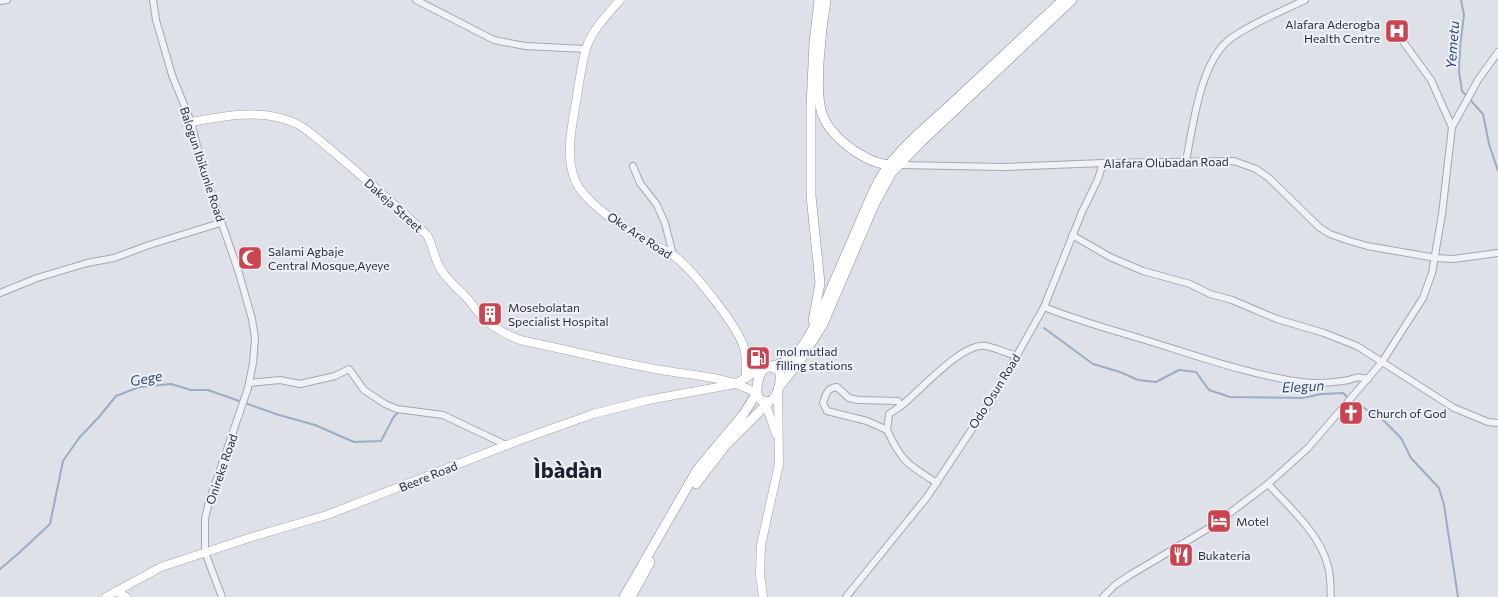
<svg xmlns="http://www.w3.org/2000/svg" width="1498" height="597" viewBox="0 0 1498 597" font-family="Commissioner,sans-serif">
  <style>
    .lines { fill: none; stroke-linecap: round; stroke-linejoin: round }
    .stream { stroke: #9aadc7; stroke-width: 2 }
    .minor-casing { stroke: #a4a8b1; stroke-width: 8 }
    .major-casing { stroke: #9ea5b3; stroke-width: 9 }
    .highway-casing { stroke: #868e9e; stroke-width: 10 }
    .minor { stroke: #f1f2f6; stroke-width: 6 }
    .major { stroke: #fff; stroke-width: 8 }
    .highway { stroke: #fff; stroke-width: 9 }
    .labels { text-anchor: middle; dominant-baseline: central; stroke-width: 4; stroke-linejoin: round; paint-order: stroke }
    .poi-label { font-size: 12px; fill: #282e3e; stroke: #edf0f5; text-anchor: start }
    .street-label { font-size: 12px; fill: #282e3e; stroke: #edf0f5 }
    .water-label { font-size: 14px; font-style: italic; fill: #334a70; stroke: #edf0f5 }
    .town-label { font-size: 22px; font-weight: bold; fill: #1a202e; stroke: #edf0f5 }
  </style>
  <rect width="100%" height="100%" fill="#dee1e7"/>
  <g class="lines">
    <g class="stream">
      <path d="M1461 0 1464 15 1460 47 1459 72 1462 91 1483 114 1489 144 1498 171"/>
      <path d="M1044 328 1093 364 1120 372 1138 380 1156 382 1179 370 1196 372 1209 390 1230 397 1303 398 1321 394 1343 393 1348 398"/>
      <path d="M1352 400 1384 421 1401 438 1411 458 1439 488 1444 505 1458 597"/>
      <path d="M0 569 20 552 50 524 63 461 79 438 99 417 116 396 139 387 171 384 191 390H208L279 415 315 425 354 442 381 441 393 418 399 411"/>
    </g>
    <defs>
      <g id="minor">
        <path d="M153 0 156 20 172 75 191 122 203 169 239 273 252 319 255 338 253 363 248 388 209 502 205 519V552L222 597"/>
        <path d="M416 0 494 40 525 46 586 49"/>
        <path d="M0 1 7 0"/>
        <path d="M1399 36 1431 80 1452 127"/>
        <path d="M1186 161C1193 126 1200 62 1230 39 1252 23 1280 12 1305 0"/>
        <path d="M898 165 1004 167 1103 163 1234 161 1256 169 1269 178 1319 227 1330 234 1347 240 1367 246 1436 258 1453 259 1498 253"/>
        <path d="M633 166 640 183 657 205 665 223 673 255"/>
        <path d="M1072 235 1110 257 1143 271 1190 284 1210 294 1232 300 1277 319 1324 333 1357 346 1454 408 1488 422 1498 423"/>
        <path d="M0 293 37 278 87 263 114 258 149 245 220 223V219"/>
        <path d="M1044 307C1076 320 1109 329 1142 339 1195 355 1246 374 1301 382 1315 384 1329 383 1343 381 1356 380 1352 375 1368 379"/>
        <path d="M249 383 280 380 300 384 335 376 349 369 364 390 385 404 397 409 443 415 506 445"/>
        <path d="M887 430 889 414 901 406"/>
        <path d="M937 483C907 464 902 462 887 430L867 421 827 411 823 403C826 394 827 388 837 387L849 398 858 400 898 401 901 406C920 391 962 342 986 346 996 348 1007 353 1016 356"/>
        <path d="M1268 484C1290 508 1320 534 1328 566 1331 576 1330 587 1331 597"/>
        <path d="M846 597 927 497 994 396 1044 307 1082 212 1098 179 1103 163"/>
        <path d="M1103 597 1115 585 1130 575 1214 525 1268 484 1308 448 1382 362 1423 298 1432 273 1442 214 1452 127 1478 80 1498 52"/>
      </g>
      <g id="major">
        <path d="M620 0C608 14 591 31 586 49 581 66 579 85 576 102 572 126 565 156 575 180 584 203 628 231 649 243 657 247 666 250 673 255 692 269 740 328 745 351 746 360 746 369 746 378"/>
        <path d="M191 122C223 116 259 109 290 121 305 126 317 139 330 149 363 177 396 205 427 235 433 245 434 258 440 268 447 280 456 287 466 297 472 303 477 312 483 318 494 328 507 335 520 340 569 350 618 363 667 371 698 376 729 377 756 393"/>
        <path d="M745 351 755 362 766 368"/>
        <path d="M765 402 776 434"/>
        <path d="M117 591 126 597"/>
        <path d="M106 597 161 567 252 537 327 515 520 440 593 414 648 400 735 384 759 370 765 369"/>
        <path d="M763 597 760 575 761 545 779 464 778 389"/>
      </g>
      <g id="highway">
        <path d="M826 0C822 24 813 94 823 116 828 129 842 142 853 150 865 158 878 165 892 165"/>
        <path d="M813 321 820 283 811 196V107L814 43 819 0"/>
        <path d="M771 367 779 370C783 379 777 407 763 401 752 397 758 373 765 368 768 366 773 366 776 365 787 363 794 357 801 348 815 329 824 306 833 284 847 253 860 221 874 190 889 156 922 131 949 106 987 71 1025 35 1063 0"/>
        <path d="M779 387 799 362 823 324 875 203 892 172 920 143 1072 0"/>
        <path d="M696 484 725 446 769 402"/>
        <path d="M624 597 697 470 743 415 756 394"/>
        <path d="M631 597 650 562"/>
      </g>
    </defs>
    <use href="#minor" class="minor-casing"/>
    <use href="#major" class="major-casing"/>
    <use href="#highway" class="highway-casing"/>
    <use href="#minor" class="minor"/>
    <use href="#major" class="major"/>
    <use href="#highway" class="highway"/>
  </g>
  <defs>
    <symbol id="hospital-square" viewBox="-11 -11 22 22"><rect x="-9" y="-9" width="18" height="18" rx="4" fill="#ca4550" stroke="#edf0f5"/><path d="M-5-5h3v3.5h4V-5h3V5h-3V1.5h-4V5h-3Z" fill="#fff"/></symbol>
    <symbol id="mosque-square" viewBox="-11 -11 22 22"><rect x="-9" y="-9" width="18" height="18" rx="4" fill="#ca4550" stroke="#edf0f5"/><path d="M3.5-4.9A6 6 0 1 0 3.5 4.9A5 5 0 1 1 3.5-4.9Z" fill="#fff"/></symbol>
    <symbol id="building-square" viewBox="-11 -11 22 22"><rect x="-9" y="-9" width="18" height="18" rx="4" fill="#ca4550" stroke="#edf0f5"/><path d="M-4-6H4V6H1V3H-1V6H-4ZM-2.5-4.3h1.7v1.8h-1.7ZM.8-4.3h1.7v1.8H.8ZM-2.5-1h1.7V.8h-1.7ZM.8-1h1.7V.8H.8Z" fill="#fff"/></symbol>
    <symbol id="fuel-square" viewBox="-11 -11 22 22"><rect x="-9" y="-9" width="18" height="18" rx="4" fill="#ca4550" stroke="#edf0f5"/><path d="M-5.5-6h7V0h2V4h1.3V-2.5L3-4.5l.8-.8L6-3V5H2.5V1h-1V6h-7ZM-4.2-4.7v3.2H.2V-4.7Z" fill="#fff"/></symbol>
    <symbol id="church-square" viewBox="-11 -11 22 22"><rect x="-9" y="-9" width="18" height="18" rx="4" fill="#ca4550" stroke="#edf0f5"/><path d="M-1.2-6h2.4v3.5h3.3v2.4h-3.3V6h-2.4V-.1h-3.3v-2.4h3.3Z" fill="#fff"/></symbol>
    <symbol id="hotel-square" viewBox="-11 -11 22 22"><rect x="-9" y="-9" width="18" height="18" rx="4" fill="#ca4550" stroke="#edf0f5"/><path d="M-6-4.5h1.5V1H6V5H4.5V3h-9V5H-6ZM-4 0a1.8 1.8 0 1 1 3.6 0ZM.5 0V-2.5h3Q6-2.5 6 0Z" fill="#fff"/></symbol>
    <symbol id="restaurant-square" viewBox="-11 -11 22 22"><rect x="-9" y="-9" width="18" height="18" rx="4" fill="#ca4550" stroke="#edf0f5"/><path d="M-5-6h1v4h1v-4h1v4h1v-4h1v5L-1.5 .5V6h-2V.5L-5-1ZM5-6V6H3V1.5H1.5Q1.5-4 5-6Z" fill="#fff"/></symbol>
  </defs>
  <g fill-rule="evenodd">
    <use href="#hospital-square" x="1383" y="17" width="28" height="28"/>
    <use href="#mosque-square" x="236" y="244" width="28" height="28"/>
    <use href="#building-square" x="476" y="300" width="28" height="28"/>
    <use href="#fuel-square" x="744" y="344" width="28" height="28"/>
    <use href="#church-square" x="1337" y="399" width="28" height="28"/>
    <use href="#hotel-square" x="1205" y="507" width="28" height="28"/>
    <use href="#restaurant-square" x="1167" y="541" width="28" height="28"/>
  </g>
  <g class="labels">
    <g class="poi-label">
      <text x="1380" y="24" text-anchor="end">Alafara Aderogba<tspan x="1380" dy="14">Health Centre</tspan></text>
      <text x="268" y="251">Salami Agbaje<tspan x="268" dy="14">Central Mosque,Ayeye</tspan></text>
      <text x="508" y="307">Mosebolatan<tspan x="508" dy="14">Specialist Hospital</tspan></text>
      <text x="776" y="351">mol mutlad<tspan x="776" dy="14">filling stations</tspan></text>
      <text x="1368" y="413">Church of God</text>
      <text x="1236" y="521">Motel</text>
      <text x="1198" y="555">Bukateria</text>
    </g>
    <g class="street-label">
      <text transform="translate(1166 162) rotate(-1)">Alafara Olubadan Road</text>
      <text transform="translate(203 164) rotate(72)">Balogun Ibikunle Road</text>
      <text transform="translate(394 205) rotate(42)">Dakeja Street</text>
      <text transform="translate(640 235) rotate(33)">Oke Are Road</text>
      <text transform="translate(994 391) rotate(-58)">Odo Osun Road</text>
      <text transform="translate(221 469) rotate(-71)">Onireke Road</text>
      <text transform="translate(428 476) rotate(-22)">Beere Road</text>
    </g>
    <g class="water-label">
      <text transform="translate(1452 45) rotate(-86)">Yemetu</text>
      <text transform="translate(146 378) rotate(-11)">Gege</text>
      <text transform="translate(1303 386) rotate(-3)">Elegun</text>
    </g>
    <g class="town-label">
      <text x="568" y="469">Ìbàdàn</text>
    </g>
  </g>
</svg>
